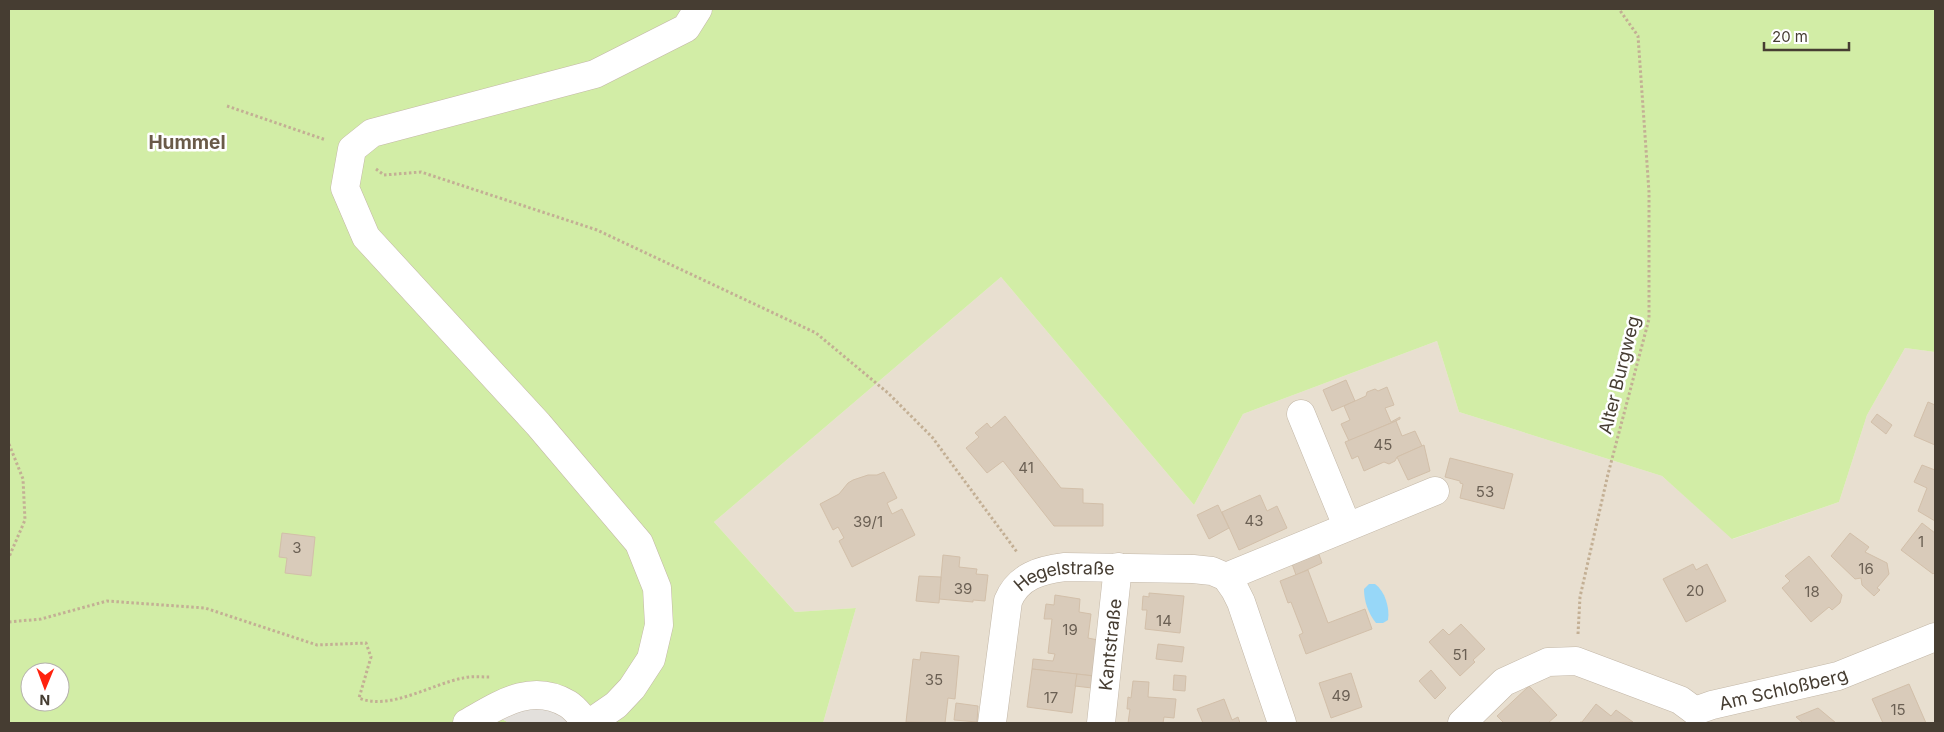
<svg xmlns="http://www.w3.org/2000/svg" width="1944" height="732" viewBox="0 0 1944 732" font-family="Inter,sans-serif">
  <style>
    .residential { fill: #e8dfd0 }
    .green { fill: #d2eda6; fill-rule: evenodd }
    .parking { fill: #e3e0dc }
    .water { fill: #97d7f8 }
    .building { fill: #d9cbba; stroke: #d2bfa9 }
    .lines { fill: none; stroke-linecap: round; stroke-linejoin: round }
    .minor-casing { stroke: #c3b7a7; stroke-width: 29 }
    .path { stroke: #c3af94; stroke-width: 3; stroke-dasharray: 2.5 2.5; stroke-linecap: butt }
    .minor { stroke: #fff; stroke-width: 28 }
    .labels { text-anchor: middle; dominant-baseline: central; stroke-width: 5; stroke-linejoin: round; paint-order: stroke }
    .number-label { font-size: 15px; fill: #6b6054 }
    .street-label { font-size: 18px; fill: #463d32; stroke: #fff }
    .neighbourhood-label { font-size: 19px; font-weight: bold; fill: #6a5a48; stroke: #fff }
  </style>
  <rect width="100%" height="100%" fill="#f4ede3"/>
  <path class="residential" d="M1001 277 1194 505 1243 414 1437 341 1459 412 1662 476 1733 539 1839 502 1867 415 1905 348 1935 352V723H823L856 608 795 612 714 522Z"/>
  <path class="green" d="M9 9H1935V352L1905 348 1867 415 1839 502 1732 539 1662 476 1459 412 1437 341 1243 414 1194 505 1001 277 714 522 795 612 856 608 823 723H587L489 711 509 723H9ZM30 672H60V702H30Z"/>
  <path class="parking" d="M520 696 587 723H509L488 711Z"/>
  <path class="water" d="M1369 584H1375C1385 591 1390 608 1388 620L1383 623H1376C1368 613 1364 601 1364 589Z"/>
  <g class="building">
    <path d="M1346 380 1355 401 1332 411 1323 390Z"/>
    <path d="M1387 387 1394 405 1385 408 1391 422 1400 417V419L1349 441 1341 424 1350 420 1344 406 1366 396 1367 392 1375 389 1378 391Z"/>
    <path d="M1928 402 1935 405V445L1914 436Z"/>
    <path d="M1877 414 1892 425 1886 434 1871 422Z"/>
    <path d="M1005 416 1061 488 1083 489V503L1103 504V526H1054L1003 461 987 473 966 448 979 437 975 433 987 423 991 428Z"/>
    <path d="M1396 421 1402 436 1415 431 1422 446 1397 457 1395 461 1389 464 1384 462 1364 471 1358 456 1352 459 1345 442Z"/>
    <path d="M1424 445 1430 471 1408 480 1397 457Z"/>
    <path d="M1450 458 1513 474 1504 509 1460 498 1463 484 1460 483V481L1445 477Z"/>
    <path d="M1922 465 1935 470V521L1918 511 1927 488 1914 482Z"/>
    <path d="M884 472 897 498 887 503 892 514 902 509 915 535 852 567 839 541 844 538 838 527 833 530 820 504 839 494 848 483 853 480 868 475H877Z"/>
    <path d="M1260 495 1267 511 1277 506 1287 528 1239 550 1222 512Z"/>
    <path d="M1218 505 1229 528 1209 539 1197 515Z"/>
    <path d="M1922 523 1935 533V572L1933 574 1901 550Z"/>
    <path d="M282 533 315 537 311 576 285 573 287 558 279 557Z"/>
    <path d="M1850 533 1869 547 1865 552 1887 563 1889 574 1877 588 1880 590 1874 596 1862 585 1861 578 1855 579 1831 556Z"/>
    <path d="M1317 549 1322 563 1296 575 1291 561Z"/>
    <path d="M943 555 960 557 959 567 977 569 976 574 988 575 985 601 973 600V602L939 599Z"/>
    <path d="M1809 556 1842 595 1840 603 1832 610 1829 607 1811 622 1782 588 1790 581 1785 576Z"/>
    <path d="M1693 564 1696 570 1707 564 1726 601 1686 622 1663 579Z"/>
    <path d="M1308 570 1328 623 1365 609 1372 629 1306 654 1299 635 1303 633 1291 602 1288 603 1280 581Z"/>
    <path d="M919 576 941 577 939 603 916 601Z"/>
    <path d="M1149 593 1184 596 1180 633 1145 629 1147 610H1142L1143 596 1149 597Z"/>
    <path d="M1055 595 1080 599 1079 612 1091 614 1088 638 1098 640 1094 676 1032 669 1033 659 1053 661 1055 654 1048 653 1052 619H1044L1046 604 1054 605Z"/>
    <path d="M1461 624 1485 649 1473 660 1475 662 1460 676 1429 642 1443 629 1449 635Z"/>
    <path d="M1158 644 1184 647 1182 662 1156 659Z"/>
    <path d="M921 652 959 656 955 699 948 698 945 723 906 722 913 659 920 660Z"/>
    <path d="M1032 669 1077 674 1072 713 1027 707Z"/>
    <path d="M1431 670 1446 688 1435 699 1419 681Z"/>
    <path d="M1351 673 1362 707 1331 718 1319 683Z"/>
    <path d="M1077 674 1094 676 1092 688 1075 686Z"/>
    <path d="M1174 675 1186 676 1185 691 1173 690Z"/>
    <path d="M1133 681 1149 682 1148 697 1176 699 1174 718 1164 717 1163 723H1128L1130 709H1127L1128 697 1131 698Z"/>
    <path d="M1909 684 1926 723H1883L1872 699Z"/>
    <path d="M1529 686 1557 715 1548 723H1504L1497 716Z"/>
    <path d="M1224 699 1232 720 1238 717 1240 723H1203L1197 709Z"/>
    <path d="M956 703 978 706 977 722 954 720Z"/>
    <path d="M1596 704 1611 716 1616 710 1633 722 1579 723 1580 722H1582Z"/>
    <path d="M1818 708 1836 723H1803L1796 717Z"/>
  </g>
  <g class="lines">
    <defs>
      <g id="minor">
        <path d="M1301 414 1347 526"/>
        <path d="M1226 577 1435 491"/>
        <path id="s1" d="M1695 711 1712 705 1838 676 1935 637"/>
        <path d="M467 723C499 705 531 682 568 704 575 708 581 717 587 723"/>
        <path d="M590 723 616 705 632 688 651 659 659 625 657 588 639 543 538 424 366 237 345 188 352 149 372 133 595 74 686 28 698 9"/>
        <path id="s2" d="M992 723 1008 601C1018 576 1041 570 1065 567L1193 569 1212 571 1226 577 1235 590 1241 602 1282 723"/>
        <path id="s3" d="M1101 723 1118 567"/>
        <path d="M1462 723 1504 682 1548 662 1576 661 1680 700 1695 711"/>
      </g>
    </defs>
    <use href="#minor" class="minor-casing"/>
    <g class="path">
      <path d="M227 106 326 140"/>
      <path d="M376 169 384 175 421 172 597 230 816 333 888 393 932 437 1017 552"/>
      <path d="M9 444 23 479 25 520 9 557"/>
      <path d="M9 622 41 619 107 601 205 608 317 645 366 643 371 657 359 698C389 711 432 684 463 678 471 676 481 677 490 677"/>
      <path d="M1578 634 1580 597 1608 474 1649 319V192L1638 36 1619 9"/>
    </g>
    <use href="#minor" class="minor"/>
  </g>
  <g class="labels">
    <g class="number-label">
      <text x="1383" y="444">45</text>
      <text x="1026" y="467">41</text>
      <text x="1485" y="491">53</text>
      <text x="1254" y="520">43</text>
      <text x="868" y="521">39/1</text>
      <text x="1921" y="541">1</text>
      <text x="297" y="547">3</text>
      <text x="1866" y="568">16</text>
      <text x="963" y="588">39</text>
      <text x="1695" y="590">20</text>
      <text x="1812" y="591">18</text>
      <text x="1164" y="620">14</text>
      <text x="1070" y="629">19</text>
      <text x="1460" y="654">51</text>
      <text x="934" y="679">35</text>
      <text x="1341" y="695">49</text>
      <text x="1051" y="697">17</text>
      <text x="1898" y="709">15</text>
    </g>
    <g class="street-label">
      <text transform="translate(1619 375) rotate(-76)">Alter Burgweg</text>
      <text stroke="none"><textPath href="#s2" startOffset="191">Hegelstraße</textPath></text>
      <text stroke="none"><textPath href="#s3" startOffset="79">Kantstraße</textPath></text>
      <text stroke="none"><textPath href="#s1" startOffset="91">Am Schloßberg</textPath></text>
    </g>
    <g class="neighbourhood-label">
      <text x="187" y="142">Hummel</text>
    </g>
  </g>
  <rect width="1944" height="732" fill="none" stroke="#463d32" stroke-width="20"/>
  <g transform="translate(45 687) rotate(181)"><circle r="24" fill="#ffffff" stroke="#b5b1ad"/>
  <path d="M0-4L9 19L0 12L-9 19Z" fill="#ff220e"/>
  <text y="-8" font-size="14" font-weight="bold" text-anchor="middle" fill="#463d32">N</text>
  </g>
  <path d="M1764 42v8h85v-8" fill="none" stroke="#463d32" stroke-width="2.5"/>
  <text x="1772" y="42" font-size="15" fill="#463d32" stroke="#ffffff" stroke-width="4" paint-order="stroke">20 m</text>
</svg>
